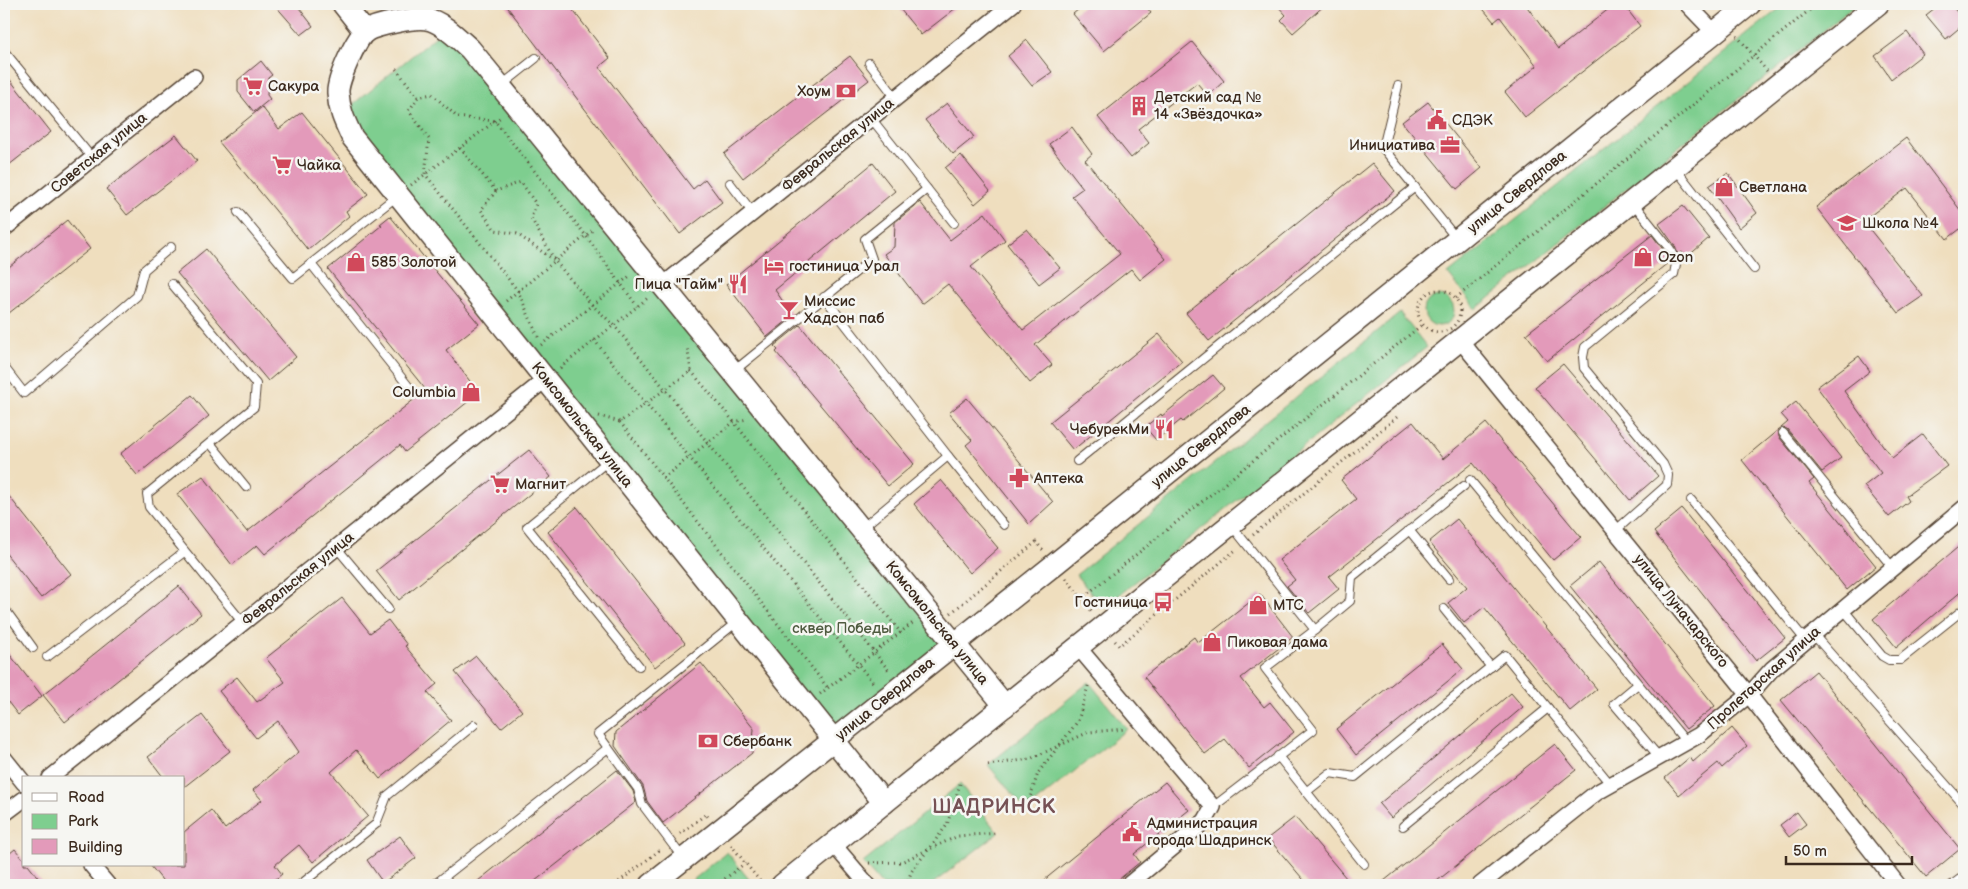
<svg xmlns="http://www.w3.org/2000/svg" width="1968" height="889" viewBox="0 0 1968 889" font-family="'Balsamiq Sans',sans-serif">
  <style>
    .green { fill: #7ece8f; stroke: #5c7c56 }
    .building { fill: #e39aba }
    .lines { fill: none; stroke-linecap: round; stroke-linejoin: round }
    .lane-casing { stroke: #564536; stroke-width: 10 }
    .street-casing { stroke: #564536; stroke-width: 18 }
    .secondary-casing { stroke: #564536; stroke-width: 24 }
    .path { stroke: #564536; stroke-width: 3; stroke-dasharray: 1 4; stroke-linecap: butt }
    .lane { stroke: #fff; stroke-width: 8 }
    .street { stroke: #fff; stroke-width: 15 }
    .secondary { stroke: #fff; stroke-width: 21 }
    .labels { text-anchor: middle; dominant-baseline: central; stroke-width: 5; stroke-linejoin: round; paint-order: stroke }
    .poi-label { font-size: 15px; fill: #3b2a1e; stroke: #f6f6f2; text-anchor: start }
    .street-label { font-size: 15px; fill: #3b2a1e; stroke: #f6f6f2 }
    .park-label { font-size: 15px; fill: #4f5b40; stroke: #f6f6f2 }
    .district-label { font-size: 20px; font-weight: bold; letter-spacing: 1px; fill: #765155; stroke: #f6f6f2 }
  </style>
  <rect width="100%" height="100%" fill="#f6f6f2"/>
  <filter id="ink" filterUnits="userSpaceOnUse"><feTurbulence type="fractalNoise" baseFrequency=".02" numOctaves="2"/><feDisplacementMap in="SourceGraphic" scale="10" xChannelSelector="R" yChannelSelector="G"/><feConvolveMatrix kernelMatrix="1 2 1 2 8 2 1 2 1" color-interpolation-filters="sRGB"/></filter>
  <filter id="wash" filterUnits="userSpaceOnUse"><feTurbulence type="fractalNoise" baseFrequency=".0096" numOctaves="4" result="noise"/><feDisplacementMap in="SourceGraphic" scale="20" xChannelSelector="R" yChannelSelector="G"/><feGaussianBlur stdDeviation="1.12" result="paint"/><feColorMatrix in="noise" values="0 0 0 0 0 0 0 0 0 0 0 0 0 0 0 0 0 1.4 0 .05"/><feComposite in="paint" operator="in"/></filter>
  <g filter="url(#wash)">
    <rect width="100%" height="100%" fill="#efdebe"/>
    <g class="green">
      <path d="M1785 4H1857L1476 309 1448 274Z"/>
      <path d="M446 28 954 644 834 740 341 114Z"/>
      <circle cx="1439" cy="311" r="15"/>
      <path d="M1400 313 1427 347 1103 608 1076 575Z"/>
      <path d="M1089 682 1127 729 1026 810 988 765Z"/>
      <path d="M960 784 998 833 931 885H882L863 863Z"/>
      <path d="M727 852 752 883 748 885H687Z"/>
    </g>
    <g id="blocks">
      <g class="building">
        <path d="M274 4H296L313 26 301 35Z"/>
        <path d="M505 4H568L610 58 599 67 693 189 705 179 722 202 680 234Z"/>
        <path d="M896 4H961L921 35Z"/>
        <path d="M1085 4H1144L1151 13 1104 51 1073 14Z"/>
        <path d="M1276 4H1326L1293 33 1281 20 1286 15Z"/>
        <path d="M1479 4H1525L1558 49 1615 4H1623L1640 26 1525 117 1505 92 1537 66 1500 17 1494 22Z"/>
        <path d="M1940 4H1950L1964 20V24L1946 39 1926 15Z"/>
        <path d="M1907 32 1923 54 1891 79 1875 56Z"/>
        <path d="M1027 40 1052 72 1032 86 1008 56Z"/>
        <path d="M1192 42 1224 81 1208 96 1197 83 1138 129 1149 143 1131 158 1098 117Z"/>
        <path d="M850 56 869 80 743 178 724 154Z"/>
        <path d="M261 61 272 75 268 78 267 95 270 99 254 112 238 92V80Z"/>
        <path d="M4 72 51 132 4 169Z"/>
        <path d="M1428 102 1482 168 1457 189 1402 122Z"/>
        <path d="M947 103 974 137 953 154 925 120Z"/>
        <path d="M262 107 279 129 302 112 368 194 346 211 349 216 308 250 219 142Z"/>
        <path d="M1072 127 1092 154 1085 160 1166 259 1140 280 1131 269 1035 345 1052 365 1030 383 948 284 922 304 884 254 894 247 895 222 920 202 950 240 985 213 1005 240 971 267 1023 330 1120 254 1072 196 1083 188 1049 144Z"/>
        <path d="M176 135 197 161 127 215 106 189Z"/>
        <path d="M1906 138 1964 215V226L1947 239 1907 188 1863 221 1923 296 1898 313 1816 207Z"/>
        <path d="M961 155 990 191 975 204 945 168Z"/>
        <path d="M873 163 895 191 775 290 793 316 767 337 726 284Z"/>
        <path d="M1372 163 1395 191 1209 341 1186 313Z"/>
        <path d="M1728 173 1757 213 1739 228 1709 186Z"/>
        <path d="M1683 206 1709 238 1686 258 1682 252 1678 255 1675 246 1659 224Z"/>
        <path d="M390 216 479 324 446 350 479 393 405 452 400 445 265 554 257 545 232 565 177 494 203 476 247 532 426 390 328 269 382 225 380 224Z"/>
        <path d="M67 220 90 249 4 317V271Z"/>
        <path d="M1027 229 1060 268 1039 284 1007 244Z"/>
        <path d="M1652 235 1665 252 1669 262 1547 361 1526 334Z"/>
        <path d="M206 249 296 357 268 381 177 273Z"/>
        <path d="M800 325 914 464 888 486 776 352 778 350 774 346Z"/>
        <path d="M1159 334 1182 361 1073 450 1050 422Z"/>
        <path d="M1859 356 1870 371 1844 391 1892 458 1923 434 1947 466 1906 496 1909 501 1889 517 1864 486 1881 473 1817 387Z"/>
        <path d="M1563 364 1658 476 1630 500 1535 387Z"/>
        <path d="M1213 375 1224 388 1183 422 1181 420 1156 440 1145 427 1161 414 1162 416Z"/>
        <path d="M192 395 209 416 137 475 120 454Z"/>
        <path d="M967 398 1053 502 1029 524 966 445 972 440 949 413Z"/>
        <path d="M1796 402 1841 458 1822 472 1787 429 1781 428 1788 422 1781 414Z"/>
        <path d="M1413 422 1443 459 1486 423 1581 537 1553 560 1473 463 1329 577 1339 589 1309 613 1287 586 1295 580 1279 560 1356 499 1341 480Z"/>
        <path d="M1778 430 1779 437 1814 479 1809 483 1876 566 1847 590 1742 460Z"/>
        <path d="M529 450 551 477 399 600 376 571Z"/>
        <path d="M941 480 998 548 970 573 914 504Z"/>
        <path d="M4 490 71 574 41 598 4 551Z"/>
        <path d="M577 507 685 643 655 667 548 532Z"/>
        <path d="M1682 509 1785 638 1756 661 1654 532Z"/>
        <path d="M1457 519 1597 689 1570 711 1484 607 1464 623 1448 603 1467 587 1429 542Z"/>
        <path d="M1964 542V589L1896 647 1873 619Z"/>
        <path d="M1599 562 1715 706 1686 729 1570 586Z"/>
        <path d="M179 586 201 614 65 722 43 695Z"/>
        <path d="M1260 594 1293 637 1241 678 1264 707 1270 702 1294 732 1249 768 1225 739 1205 754 1144 677 1194 637 1198 643Z"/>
        <path d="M342 598 370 633 388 620 407 645 405 646 437 684 427 692 451 720 380 779 356 750 331 772 368 816 313 862 299 845 275 865 282 874 268 885H166L150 865H184V832L211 810 225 829 262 800 253 790 299 752 278 721 256 738 219 691 237 677 257 702 285 682 266 658Z"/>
        <path d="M1442 644 1463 669 1356 755 1336 729Z"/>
        <path d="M4 647 42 696 18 715 4 697Z"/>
        <path d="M476 656 522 711 501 728 455 672Z"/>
        <path d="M701 663 754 729 752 753 663 823 647 801 643 786 615 746 616 732Z"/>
        <path d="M1816 671 1960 849 1926 877 1781 700Z"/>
        <path d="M1511 693 1523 707 1391 818 1379 804Z"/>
        <path d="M202 715 230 751 184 787V778H164L148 757Z"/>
        <path d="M1732 728 1747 746 1722 768 1718 763 1679 795 1665 778 1690 757 1693 762Z"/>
        <path d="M1555 744 1576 770 1432 885H1379Z"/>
        <path d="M617 770 633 791 636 802 530 885H473Z"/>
        <path d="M1165 782 1189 810 1134 854 1140 862 1112 885H1038Z"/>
        <path d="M1797 812 1806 824 1789 837 1780 825Z"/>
        <path d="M1295 817 1352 885H1308L1268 838Z"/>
        <path d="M400 836 416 858 383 883 367 860Z"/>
        <path d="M15 849 24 860V865H28L44 885H4V858Z"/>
      </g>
    </g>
  </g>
  <g filter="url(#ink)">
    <use href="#blocks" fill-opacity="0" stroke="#564536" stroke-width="1"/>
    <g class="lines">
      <defs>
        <g id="lane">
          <path d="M4 51 92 158"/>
          <path d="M869 63 896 98"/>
          <path d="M502 85 536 58"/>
          <path d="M1398 86 1383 148 1456 238"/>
          <path d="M871 118 954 223"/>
          <path d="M1675 168 1754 269"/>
          <path d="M730 183 753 213"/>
          <path d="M238 212 293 278 397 196"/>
          <path d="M311 264 413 392"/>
          <path d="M172 284 256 384 254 407 147 494 149 507 243 623"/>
          <path d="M824 297 948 456"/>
          <path d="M4 367 24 393 137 296 144 270 171 247"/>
          <path d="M734 371 872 259 865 239 927 189"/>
          <path d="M1783 433 1893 568"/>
          <path d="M210 443 246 487"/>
          <path d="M608 461 527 527 639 666"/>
          <path d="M1077 461 1415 187"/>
          <path d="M1470 480 1687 743"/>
          <path d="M1691 500 1806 641"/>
          <path d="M1232 526 1315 630 1350 601 1352 577 1464 486"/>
          <path d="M862 528 948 456 1004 525"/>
          <path d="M1409 530 1449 579"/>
          <path d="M1615 531 1667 485 1668 475 1663 464 1584 368 1583 357 1585 347 1674 274 1676 264 1670 249 1633 203"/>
          <path d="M336 547 388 609"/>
          <path d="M4 608 33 648"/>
          <path d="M1444 609 1491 667"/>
          <path d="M1843 609 1882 656 1889 660H1900L1964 609"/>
          <path d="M1813 634 1964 805"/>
          <path d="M47 657 184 552"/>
          <path d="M1638 684 1614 704 1660 758"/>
          <path d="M1548 708 1611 785"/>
          <path d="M1278 756 1364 864"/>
          <path d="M1306 792 1330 773 1355 777 1505 655 1548 708 1403 826"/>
          <path d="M1213 807 1313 730 1265 668 1315 630"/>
          <path d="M682 857 642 804 638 789 598 734 738 621"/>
          <path d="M300 885 376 824 387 796 474 725"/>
          <path d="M434 885 608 748"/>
          <path d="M1952 885 1964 876"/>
        </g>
        <g id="street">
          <path d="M1687 4 1714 32"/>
          <path d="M4 229 194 77"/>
          <path d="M663 285 1013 4"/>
          <path d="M1460 340 1749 695 1898 885"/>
          <path d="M1078 647 1213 807 1205 821 1128 885"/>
          <path d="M4 758 24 783"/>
          <path d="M50 778 546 379"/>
          <path d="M4 814 24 799"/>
          <path d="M833 844 868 885"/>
          <path d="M91 865 108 885"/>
          <path d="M1480 885 1596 793 1699 735 1749 695 1772 669 1964 508"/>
        </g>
        <g id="secondary">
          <path d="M343 4 365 32"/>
          <path d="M884 803 352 137C345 122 339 110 338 93 337 81 356 38 366 31 376 25 414 17 426 19 440 20 460 40 470 49L1005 706"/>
          <path d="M651 885 1055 564 1750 4"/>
          <path d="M782 885 1878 4"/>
        </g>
      </defs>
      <use href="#lane" class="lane-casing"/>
      <use href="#street" class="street-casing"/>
      <use href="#secondary" class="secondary-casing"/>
      <g class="path">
        <path d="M1737 36 1767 71"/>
        <path d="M396 69 418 97 432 94 457 117 495 121 586 236 637 306"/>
        <path d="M418 97 409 111 429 139 425 174 518 291 539 339"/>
        <path d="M460 148 496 191 521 182 536 204 531 218 555 261 592 305 614 325 890 672"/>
        <path d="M411 185 502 116"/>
        <path d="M496 191 481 210 495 230 517 234 554 260"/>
        <circle cx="1439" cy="311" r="21"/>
        <path d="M1456 298 1817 4"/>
        <path d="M506 301 594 229"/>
        <path d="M594 340 875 685"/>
        <path d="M541 345 631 275"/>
        <path d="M560 368 649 297"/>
        <path d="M691 371 734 422 901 633"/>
        <path d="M599 416 620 422 691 371 687 346"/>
        <path d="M620 422 827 687"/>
        <path d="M663 478 734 422 747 419"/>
        <path d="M1253 535 1397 417"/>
        <path d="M1066 578 1093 613"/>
        <path d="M1081 599 1423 324"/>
        <path d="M951 613 1036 542 1043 550"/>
        <path d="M1115 641 1119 646 1237 549"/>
        <path d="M820 694 914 622"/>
        <path d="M988 765 1030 759 1089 732 1126 729"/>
        <path d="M1026 810 1038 773 1078 721 1089 683"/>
        <path d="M680 834 706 814 708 817"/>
        <path d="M731 845 763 885"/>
        <path d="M869 863 901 862 958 836 998 833"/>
        <path d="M615 885 661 849"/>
        <path d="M717 885 745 863"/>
        <path d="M907 885 911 872 947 825 960 784"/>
      </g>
      <use href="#lane" class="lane"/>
      <use href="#street" class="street"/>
      <use href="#secondary" class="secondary"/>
    </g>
  </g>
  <defs>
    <symbol id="supermarket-bare" viewBox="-9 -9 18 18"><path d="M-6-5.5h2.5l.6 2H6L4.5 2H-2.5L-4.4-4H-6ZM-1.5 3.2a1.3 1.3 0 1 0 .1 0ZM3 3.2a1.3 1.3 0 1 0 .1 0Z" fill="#d1495b" stroke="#f6f6f2" stroke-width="2.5" paint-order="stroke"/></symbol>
    <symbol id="bank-bare" viewBox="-9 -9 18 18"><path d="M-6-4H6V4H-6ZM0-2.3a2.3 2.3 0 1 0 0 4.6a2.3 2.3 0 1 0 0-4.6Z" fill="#d1495b" stroke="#f6f6f2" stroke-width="2.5" paint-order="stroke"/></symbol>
    <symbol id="building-bare" viewBox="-9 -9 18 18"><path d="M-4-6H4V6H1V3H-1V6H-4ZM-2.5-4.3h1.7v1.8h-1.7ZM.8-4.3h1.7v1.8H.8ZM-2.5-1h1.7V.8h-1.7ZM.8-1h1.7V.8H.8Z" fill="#d1495b" stroke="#f6f6f2" stroke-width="2.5" paint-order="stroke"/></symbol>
    <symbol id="civic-bare" viewBox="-9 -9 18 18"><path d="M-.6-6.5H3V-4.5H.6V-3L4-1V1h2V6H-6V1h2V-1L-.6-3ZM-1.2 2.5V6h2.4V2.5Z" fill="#d1495b" stroke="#f6f6f2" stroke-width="2.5" paint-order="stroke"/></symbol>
    <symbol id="office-bare" viewBox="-9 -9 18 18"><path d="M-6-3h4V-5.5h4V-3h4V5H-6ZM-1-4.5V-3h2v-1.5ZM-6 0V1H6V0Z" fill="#d1495b" stroke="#f6f6f2" stroke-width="2.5" paint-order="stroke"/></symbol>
    <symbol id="shop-bare" viewBox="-9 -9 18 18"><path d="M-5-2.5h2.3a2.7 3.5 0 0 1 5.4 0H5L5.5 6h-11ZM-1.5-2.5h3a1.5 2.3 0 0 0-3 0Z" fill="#d1495b" stroke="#f6f6f2" stroke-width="2.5" paint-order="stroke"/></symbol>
    <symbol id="school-bare" viewBox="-9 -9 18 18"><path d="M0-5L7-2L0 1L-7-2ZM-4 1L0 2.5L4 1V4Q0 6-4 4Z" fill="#d1495b" stroke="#f6f6f2" stroke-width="2.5" paint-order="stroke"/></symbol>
    <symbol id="hotel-bare" viewBox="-9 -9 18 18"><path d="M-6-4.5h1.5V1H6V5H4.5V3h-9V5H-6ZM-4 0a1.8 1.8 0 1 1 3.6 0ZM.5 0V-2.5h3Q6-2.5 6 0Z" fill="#d1495b" stroke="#f6f6f2" stroke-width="2.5" paint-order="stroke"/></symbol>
    <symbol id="restaurant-bare" viewBox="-9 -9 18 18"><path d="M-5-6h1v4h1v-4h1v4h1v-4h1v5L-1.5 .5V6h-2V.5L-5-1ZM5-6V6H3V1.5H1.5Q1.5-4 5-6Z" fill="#d1495b" stroke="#f6f6f2" stroke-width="2.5" paint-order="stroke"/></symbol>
    <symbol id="bar-bare" viewBox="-9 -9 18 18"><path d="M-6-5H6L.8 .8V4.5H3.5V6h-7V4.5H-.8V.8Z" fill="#d1495b" stroke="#f6f6f2" stroke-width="2.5" paint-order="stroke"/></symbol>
    <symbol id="pharmacy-bare" viewBox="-9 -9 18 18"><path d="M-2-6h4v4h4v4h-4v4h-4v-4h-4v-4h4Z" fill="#d1495b" stroke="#f6f6f2" stroke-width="2.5" paint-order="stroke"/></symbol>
    <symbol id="bus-bare" viewBox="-9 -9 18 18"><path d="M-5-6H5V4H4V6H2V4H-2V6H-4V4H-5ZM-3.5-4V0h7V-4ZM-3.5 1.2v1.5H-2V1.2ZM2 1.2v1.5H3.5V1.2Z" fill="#d1495b" stroke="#f6f6f2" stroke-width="2.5" paint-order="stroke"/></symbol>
  </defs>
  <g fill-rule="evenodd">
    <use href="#supermarket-bare" x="239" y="72" width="28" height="28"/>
    <use href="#bank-bare" x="832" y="77" width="28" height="28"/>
    <use href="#building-bare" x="1125" y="92" width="28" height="28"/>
    <use href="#civic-bare" x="1423" y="106" width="28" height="28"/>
    <use href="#office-bare" x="1436" y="131" width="28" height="28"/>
    <use href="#supermarket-bare" x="268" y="151" width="28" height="28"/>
    <use href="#shop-bare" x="1710" y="173" width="28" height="28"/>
    <use href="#school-bare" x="1833" y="209" width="28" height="28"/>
    <use href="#shop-bare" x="1629" y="243" width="28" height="28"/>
    <use href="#shop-bare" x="342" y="248" width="28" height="28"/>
    <use href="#hotel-bare" x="760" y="252" width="28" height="28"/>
    <use href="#restaurant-bare" x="724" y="270" width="28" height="28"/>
    <use href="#bar-bare" x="775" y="296" width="28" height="28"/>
    <use href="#shop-bare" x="457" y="378" width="28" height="28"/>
    <use href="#restaurant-bare" x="1150" y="415" width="28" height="28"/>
    <use href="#pharmacy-bare" x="1005" y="464" width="28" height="28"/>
    <use href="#supermarket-bare" x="486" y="470" width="28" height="28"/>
    <use href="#bus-bare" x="1149" y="588" width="28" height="28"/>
    <use href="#shop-bare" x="1244" y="591" width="28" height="28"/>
    <use href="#shop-bare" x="1198" y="628" width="28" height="28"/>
    <use href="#bank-bare" x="694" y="727" width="28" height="28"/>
    <use href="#civic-bare" x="1118" y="818" width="28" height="28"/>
  </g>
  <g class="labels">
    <g class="poi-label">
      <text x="268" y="86">Сакура</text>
      <text x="831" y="91" text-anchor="end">Хоум</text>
      <text x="1154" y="97">Детский сад №<tspan x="1154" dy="17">14 «Звёздочка»</tspan></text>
      <text x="1452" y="120">СДЭК</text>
      <text x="1435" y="145" text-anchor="end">Инициатива</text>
      <text x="297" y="165">Чайка</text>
      <text x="1739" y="187">Светлана</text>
      <text x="1862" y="223">Школа №4</text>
      <text x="1658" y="257">Ozon</text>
      <text x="371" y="262">585 Золотой</text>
      <text x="789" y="266">гостиница Урал</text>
      <text x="723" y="284" text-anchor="end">Пица "Тайм"</text>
      <text x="804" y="301">Миссис<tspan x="804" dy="17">Хадсон паб</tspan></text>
      <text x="456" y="392" text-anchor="end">Columbia</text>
      <text x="1149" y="429" text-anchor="end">ЧебурекМи</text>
      <text x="1034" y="478">Аптека</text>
      <text x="515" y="484">Магнит</text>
      <text x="1148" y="602" text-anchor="end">Гостиница</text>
      <text x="1273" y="605">МТС</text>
      <text x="1227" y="642">Пиковая дама</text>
      <text x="723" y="741">Сбербанк</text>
      <text x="1147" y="823">Администрация<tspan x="1147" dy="17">города Шадринск</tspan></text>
    </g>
    <g class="street-label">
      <text transform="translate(838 145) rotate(-39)">Февральская улица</text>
      <text transform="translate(99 153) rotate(-39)">Советская улица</text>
      <text transform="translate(1517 192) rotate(-39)">улица Свердлова</text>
      <text transform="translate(582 425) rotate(52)">Комсомольская улица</text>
      <text transform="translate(1201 446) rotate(-39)">улица Свердлова</text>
      <text transform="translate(298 579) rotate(-39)">Февральская улица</text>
      <text transform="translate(1681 611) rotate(51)">улица Луначарского</text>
      <text transform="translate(937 623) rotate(51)">Комсомольская улица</text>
      <text transform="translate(1764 678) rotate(-42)">Пролетарская улица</text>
      <text transform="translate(885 699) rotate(-39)">улица Свердлова</text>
    </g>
    <g class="park-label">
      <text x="842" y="628">сквер Победы</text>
    </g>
    <g class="district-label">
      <text x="994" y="807">ШАДРИНСК</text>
    </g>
  </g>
  <rect width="1968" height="889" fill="none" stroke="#f6f6f2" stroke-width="20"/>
  <rect x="22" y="776" width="162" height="90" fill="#f6f6f2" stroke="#aba49d"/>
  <rect x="32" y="793" width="25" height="8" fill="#ffffff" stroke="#aba49d"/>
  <text x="68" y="802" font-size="15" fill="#3b2a1e">Road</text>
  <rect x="32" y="814" width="25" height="15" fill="#7ece8f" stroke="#aba49d"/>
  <text x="68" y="826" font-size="15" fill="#3b2a1e">Park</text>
  <rect x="32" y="839" width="25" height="15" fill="#e39aba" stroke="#aba49d"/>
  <text x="68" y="852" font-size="15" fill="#3b2a1e">Building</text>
  <path d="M1786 856v8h126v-8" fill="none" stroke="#3b2a1e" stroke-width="2.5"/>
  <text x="1793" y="856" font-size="15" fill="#3b2a1e" stroke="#f6f6f2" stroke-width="4" paint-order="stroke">50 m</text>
</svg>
